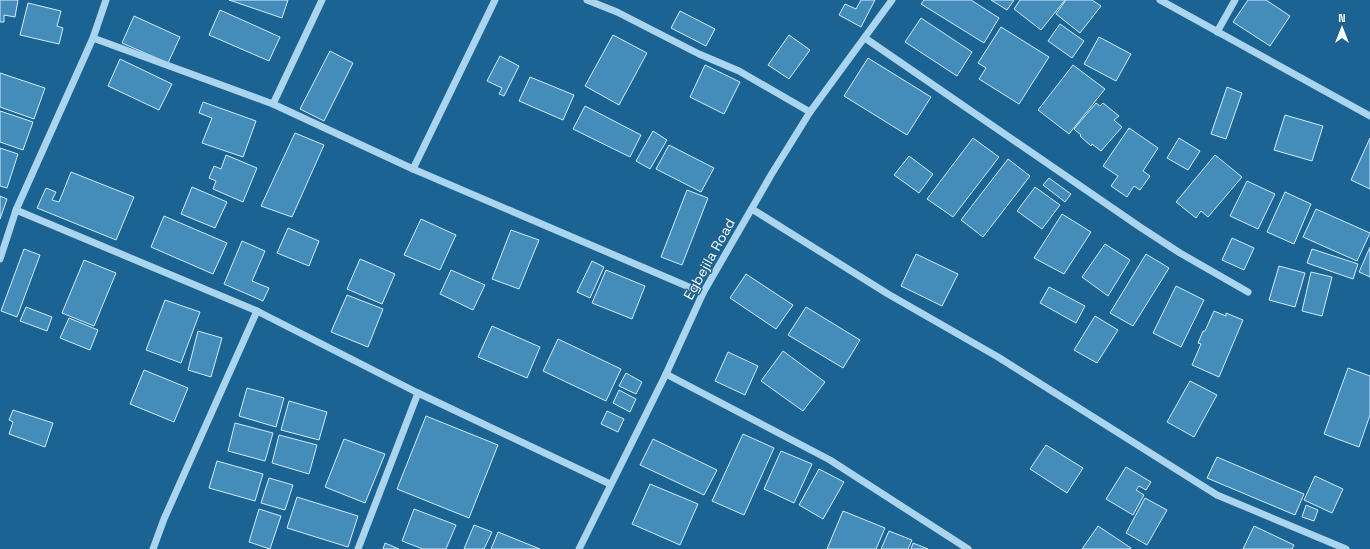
<svg xmlns="http://www.w3.org/2000/svg" width="1370" height="549" viewBox="0 0 1370 549" font-family="'Space Grotesk',sans-serif">
  <style>
    .building { fill: #448dba; stroke: #d2ebfb }
    .lines { fill: none; stroke-linecap: round; stroke-linejoin: round }
    .minor { stroke: #abd5ef; stroke-width: 7 }
    .labels { text-anchor: middle; dominant-baseline: central; stroke-width: 3; stroke-linejoin: round; paint-order: stroke }
    .street-label { font-size: 14px; fill: #fff; stroke: #1b6393 }
  </style>
  <rect width="100%" height="100%" fill="#1b6393"/>
  <g class="building">
    <path d="M0 0H18L15 17 4 15V22H0Z"/>
    <path d="M229 0H288L282 18Z"/>
    <path d="M861 0H875L861 27 839 15 845 4 856 9Z"/>
    <path d="M924 0H971L999 18 984 43 921 4Z"/>
    <path d="M991 0H1014L1007 10Z"/>
    <path d="M1020 0H1065L1041 30 1014 9Z"/>
    <path d="M1066 0H1092L1101 6 1080 33 1056 14Z"/>
    <path d="M1248 0H1266L1290 16 1270 46 1233 22Z"/>
    <path d="M28 3 61 11 57 26 63 28 59 44 20 35Z"/>
    <path d="M220 10 280 37 269 61 209 35Z"/>
    <path d="M680 11 715 29 706 46 671 28Z"/>
    <path d="M134 16 180 37 168 63 122 43Z"/>
    <path d="M921 18 972 52 957 76 905 42Z"/>
    <path d="M1060 24 1084 41 1072 58 1048 41Z"/>
    <path d="M1001 27 1049 57 1019 104 979 79 986 68 978 63Z"/>
    <path d="M613 35 647 53 619 105 585 86Z"/>
    <path d="M789 35 810 50 789 79 768 65Z"/>
    <path d="M1099 37 1131 54 1116 81 1084 64Z"/>
    <path d="M330 51 353 63 324 121 300 109Z"/>
    <path d="M500 56 519 66 504 96 499 94 502 88 487 81Z"/>
    <path d="M868 58 931 97 907 135 844 96Z"/>
    <path d="M120 59 172 84 159 110 108 86Z"/>
    <path d="M705 65 740 82 724 114 690 97Z"/>
    <path d="M1073 65 1105 89 1069 134 1038 110Z"/>
    <path d="M0 73 45 88 34 119 0 107Z"/>
    <path d="M530 77 574 95 563 120 519 101Z"/>
    <path d="M1227 87 1242 93 1226 139 1211 134Z"/>
    <path d="M203 102 256 121 243 157 202 143 212 118 199 113Z"/>
    <path d="M1096 103 1100 106 1103 103 1119 116 1114 120 1122 127 1101 151 1092 144 1091 146 1080 136 1081 135 1074 129Z"/>
    <path d="M585 106 641 135 630 157 573 129Z"/>
    <path d="M0 111 33 122 23 150 0 142Z"/>
    <path d="M1285 115 1323 126 1312 161 1274 150Z"/>
    <path d="M1129 128 1158 148 1143 171 1150 176 1140 190 1134 186 1127 197 1111 186 1118 176 1103 166Z"/>
    <path d="M653 131 667 140 650 169 636 161Z"/>
    <path d="M295 133 324 145 292 217 261 206Z"/>
    <path d="M973 138 999 157 953 217 927 199Z"/>
    <path d="M1179 138 1200 151 1188 170 1167 158Z"/>
    <path d="M1370 138V189L1351 180Z"/>
    <path d="M669 145 714 168 701 192 656 169Z"/>
    <path d="M0 148 18 154 7 188 0 186Z"/>
    <path d="M226 155 257 168 243 202 213 189 216 181 209 178 214 166 221 169Z"/>
    <path d="M1215 155 1242 177 1208 217 1201 211 1196 218 1176 202Z"/>
    <path d="M909 156 933 174 919 193 894 175Z"/>
    <path d="M1008 159 1030 176 983 237 961 220Z"/>
    <path d="M71 172 134 197 116 240 37 208 46 188 56 192 52 200 59 202Z"/>
    <path d="M1049 178 1071 194 1065 202 1043 185Z"/>
    <path d="M1247 181 1275 194 1258 229 1230 216Z"/>
    <path d="M192 187 227 202 215 228 181 214Z"/>
    <path d="M1035 187 1060 205 1042 229 1017 211Z"/>
    <path d="M687 190 708 198 682 265 661 257Z"/>
    <path d="M1285 192 1311 204 1294 244 1267 232Z"/>
    <path d="M0 196 7 199 0 219Z"/>
    <path d="M1316 209 1370 233 1357 261 1303 237Z"/>
    <path d="M1062 214 1091 232 1064 274 1034 258Z"/>
    <path d="M164 216 227 243 213 274 151 247Z"/>
    <path d="M421 219 456 235 440 270 404 255Z"/>
    <path d="M288 228 319 241 309 266 277 253Z"/>
    <path d="M511 230 539 240 519 289 492 279Z"/>
    <path d="M1232 238 1254 248 1244 270 1222 260Z"/>
    <path d="M242 241 265 251 252 281 269 288 263 301 224 284Z"/>
    <path d="M1105 244 1130 260 1108 296 1082 277Z"/>
    <path d="M1370 247V277L1359 272Z"/>
    <path d="M24 249 40 255 17 317 1 311Z"/>
    <path d="M1312 249 1358 264 1353 279 1307 263Z"/>
    <path d="M916 254 958 274 942 306 901 286Z"/>
    <path d="M1146 254 1169 268 1133 326 1110 313Z"/>
    <path d="M360 259 395 274 382 304 347 289Z"/>
    <path d="M84 260 116 273 94 326 62 313Z"/>
    <path d="M592 261 604 267 590 298 577 292Z"/>
    <path d="M1279 266 1305 273 1295 307 1269 300Z"/>
    <path d="M451 270 485 285 473 310 440 294Z"/>
    <path d="M606 270 645 286 632 319 592 303Z"/>
    <path d="M1311 272 1332 277 1322 316 1302 311Z"/>
    <path d="M746 274 793 305 776 329 730 298Z"/>
    <path d="M1176 286 1204 300 1181 347 1153 333Z"/>
    <path d="M1049 287 1085 306 1076 323 1040 303Z"/>
    <path d="M347 295 383 309 368 347 331 332Z"/>
    <path d="M165 300 200 312 181 363 146 350Z"/>
    <path d="M26 307 52 317 47 331 20 321Z"/>
    <path d="M806 307 860 340 843 368 788 335Z"/>
    <path d="M1214 311 1226 316V313L1243 320 1219 377 1192 365 1201 344 1198 343 1203 331H1205Z"/>
    <path d="M1095 316 1118 330 1097 363 1074 350Z"/>
    <path d="M69 318 98 330 90 350 60 338Z"/>
    <path d="M492 326 540 347 527 378 478 357Z"/>
    <path d="M198 331 222 338 211 377 188 370Z"/>
    <path d="M558 339 621 369 606 401 543 371Z"/>
    <path d="M783 351 825 382 803 411 761 381Z"/>
    <path d="M728 352 758 366 745 395 715 381Z"/>
    <path d="M1348 368 1370 376V415L1359 447 1324 434Z"/>
    <path d="M144 370 188 388 174 422 130 404Z"/>
    <path d="M626 373 642 382 636 394 619 386Z"/>
    <path d="M1190 381 1217 395 1194 437 1167 422Z"/>
    <path d="M247 388 284 398 276 427 239 416Z"/>
    <path d="M619 390 636 399 630 412 613 403Z"/>
    <path d="M289 401 327 412 319 440 281 430Z"/>
    <path d="M13 410 53 423 45 447 9 434 13 422 9 420Z"/>
    <path d="M607 411 624 419 618 432 601 424Z"/>
    <path d="M426 416 498 445 469 518 397 489Z"/>
    <path d="M235 423 273 433 265 461 228 451Z"/>
    <path d="M743 434 774 448 744 515 712 501Z"/>
    <path d="M279 435 317 445 309 474 272 463Z"/>
    <path d="M344 439 385 454 365 503 325 487Z"/>
    <path d="M653 439 717 470 704 495 640 465Z"/>
    <path d="M1046 445 1083 468 1067 493 1030 469Z"/>
    <path d="M781 451 812 464 794 503 764 489Z"/>
    <path d="M1217 457 1304 494 1295 515 1207 478Z"/>
    <path d="M217 461 263 474 255 501 209 488Z"/>
    <path d="M1126 467 1151 482 1146 490 1139 486 1136 490 1144 495 1133 515 1106 499Z"/>
    <path d="M819 469 844 482 823 519 799 505Z"/>
    <path d="M1315 476 1343 489 1332 513 1304 500Z"/>
    <path d="M269 478 293 485 285 510 261 503Z"/>
    <path d="M650 484 698 504 680 545 632 524Z"/>
    <path d="M297 497 358 516 348 547 287 528Z"/>
    <path d="M1145 498 1167 510 1147 545 1126 533Z"/>
    <path d="M1306 505 1318 510 1314 521 1302 517Z"/>
    <path d="M259 509 281 516 270 549 249 542Z"/>
    <path d="M414 509 456 525 446 549H423L402 541Z"/>
    <path d="M843 511 885 528 876 549H827Z"/>
    <path d="M474 525 492 532 484 549H464Z"/>
    <path d="M1098 526 1131 548 1130 549H1082Z"/>
    <path d="M1254 526 1294 545 1292 549H1243Z"/>
    <path d="M889 531 912 540 908 549H881Z"/>
    <path d="M498 532 540 549H491Z"/>
    <path d="M385 543 399 549H383Z"/>
    <path d="M913 543 928 549H911Z"/>
  </g>
  <g class="lines">
    <g class="minor">
      <path d="M587 0 617 12 699 54 739 71 810 112"/>
      <path d="M1160 0 1370 116"/>
      <path d="M1217 32 1235 0"/>
      <path d="M93 38 273 104 413 169 703 293"/>
      <path d="M865 38 1140 227 1180 253 1248 292"/>
      <path d="M273 104 322 0"/>
      <path d="M413 169 495 0"/>
      <path d="M752 209 888 294 998 357 1217 495 1346 549"/>
      <path d="M16 210 257 311 418 393 610 484"/>
      <path d="M0 259 16 210 93 38 106 0"/>
      <path d="M666 374 830 460 968 549"/>
      <path d="M153 549 164 519 257 311"/>
      <path d="M358 549 418 393"/>
      <path d="M579 549 666 374 703 293 771 175 810 112 892 0"/>
    </g>
  </g>
  <g class="labels">
    <g class="street-label">
      <text transform="translate(709 259) rotate(-61)">Egbejila Road</text>
    </g>
  </g>
  <g transform="translate(1342 28)" stroke="#1b6393" stroke-width="3" paint-order="stroke">
  <path d="M0-3L7 15L0 10L-7 15Z" fill="#ffffff"/>
  <text y="-6" font-size="11" font-weight="bold" text-anchor="middle" fill="#ffffff">N</text>
  </g>
</svg>
